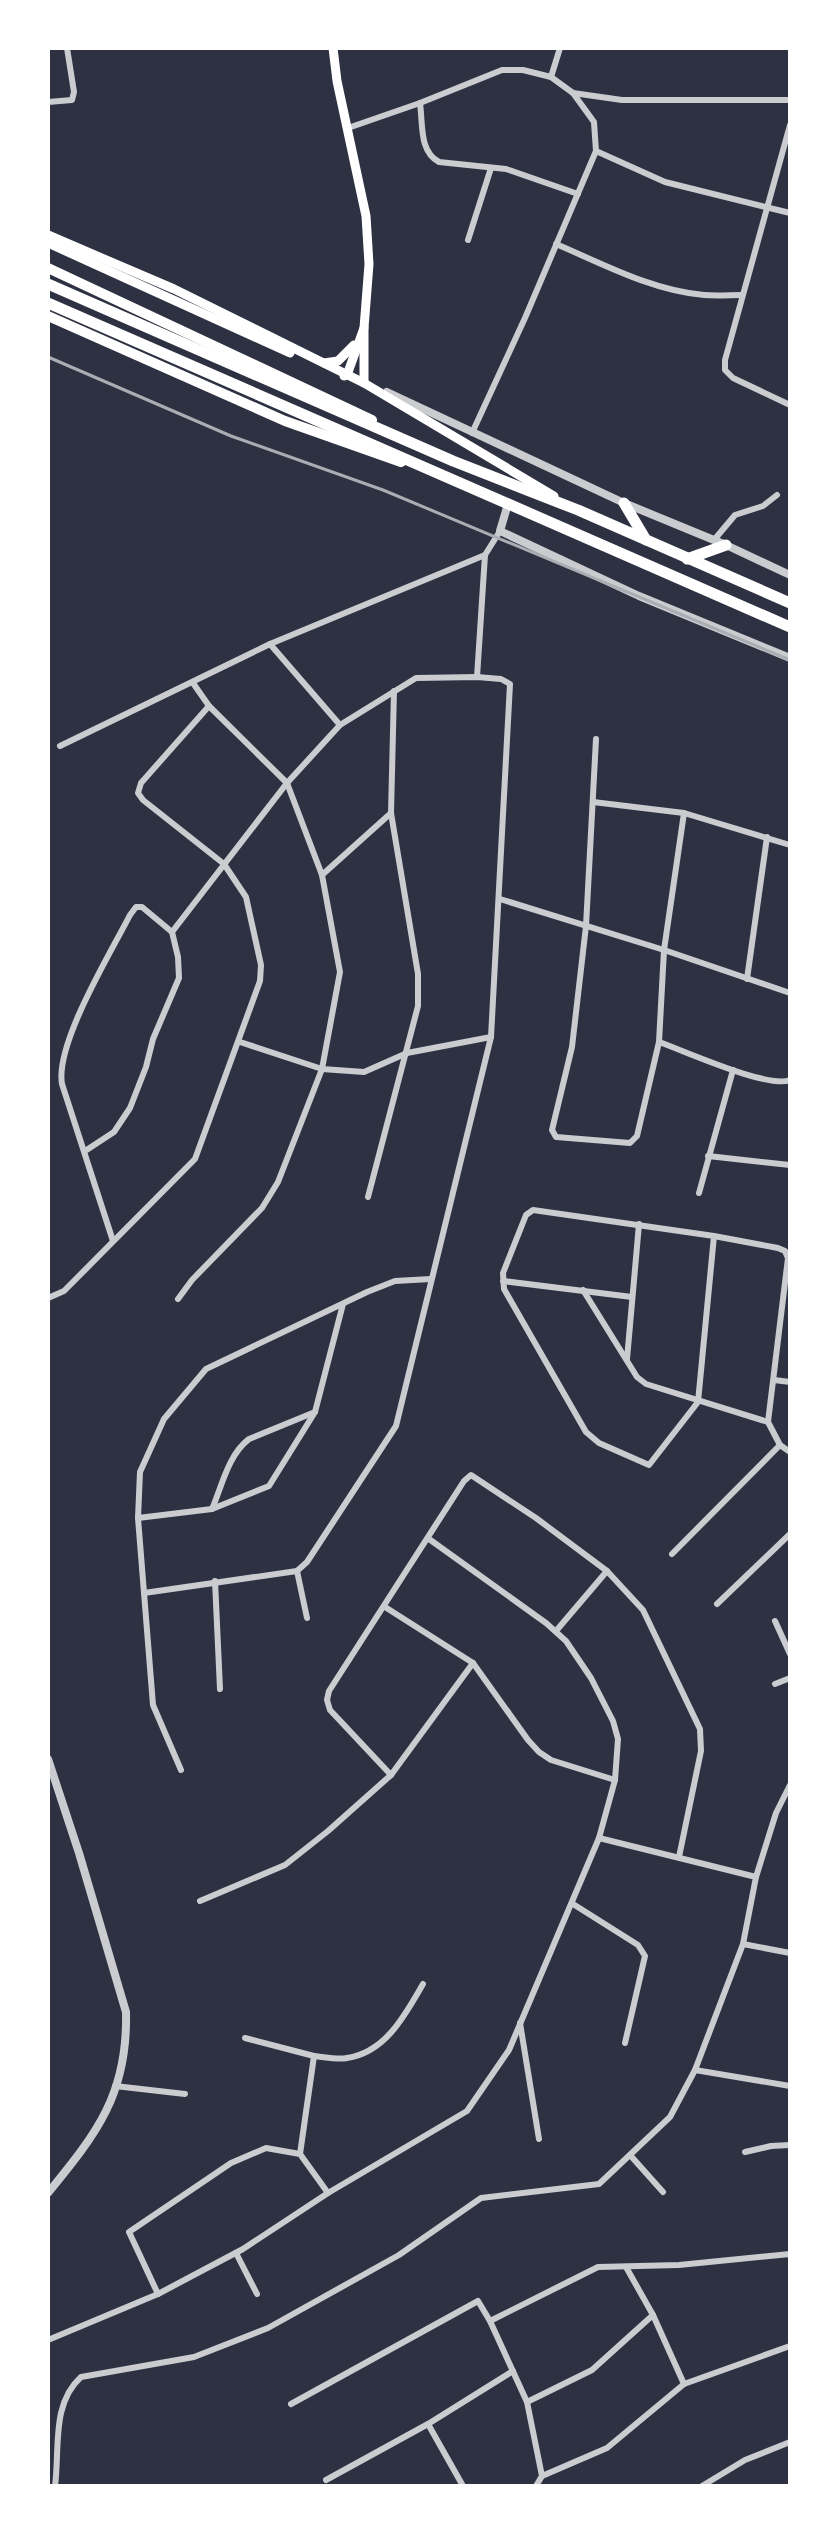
<svg xmlns="http://www.w3.org/2000/svg" width="838" height="2534" viewBox="0 0 838 2534" font-family="Helvetica,sans-serif">
  <style>
    .lines { fill: none; stroke-linecap: round; stroke-linejoin: round }
    .minor { stroke: #caccd0; stroke-width: 6 }
    .tertiary { stroke: #caccd0; stroke-width: 8 }
    .secondary { stroke: #fff; stroke-width: 9 }
    .primary { stroke: #fff; stroke-width: 10 }
    .motorway { stroke: #fff; stroke-width: 11 }
    .rail { stroke: #abadb3; stroke-width: 3 }
  </style>
  <rect width="100%" height="100%" fill="#2d3142"/>
  <g class="lines">
    <g class="minor">
      <path d="M551 77 560 48"/>
      <path d="M573 93 594 122 596 151 665 182 790 213"/>
      <path d="M48 102 72 100 74 92 67 48"/>
      <path d="M420 103C423 125 419 151 439 162L506 169 578 194"/>
      <path d="M790 125 725 360V370L733 378 790 405"/>
      <path d="M348 128 420 103 502 70H523L551 77 573 93 622 100H790"/>
      <path d="M468 240 491 168"/>
      <path d="M556 244C603 264 653 291 704 295 717 296 730 295 742 295"/>
      <path d="M472 433 525 318 596 151"/>
      <path d="M714 540 735 515 763 506 777 495"/>
      <path d="M270 644 340 725"/>
      <path d="M477 677 485 555"/>
      <path d="M596 739 586 926 572 1047 552 1130 556 1137 630 1143 637 1136 659 1042 664 950 684 813"/>
      <path d="M60 746 270 644 485 555 500 531"/>
      <path d="M593 802 684 813 790 845"/>
      <path d="M322 875 391 813"/>
      <path d="M500 899 664 950 790 993"/>
      <path d="M747 979 767 837"/>
      <path d="M240 1042 322 1069 364 1072 407 1053 491 1037"/>
      <path d="M659 1042C685 1051 768 1089 790 1080"/>
      <path d="M85 1151 114 1132 130 1108 146 1067 153 1039 179 978 178 957 172 932 142 907H136L130 915C110 954 55 1044 62 1084L113 1241"/>
      <path d="M708 1156 790 1165"/>
      <path d="M699 1193 733 1070"/>
      <path d="M368 1197 418 1006V974L391 813 394 691"/>
      <path d="M714 1236 698 1402 649 1465 599 1443 586 1432 504 1289 503 1273 526 1215 533 1210 714 1236 778 1248 785 1251 788 1258 768 1422"/>
      <path d="M503 1281 632 1297"/>
      <path d="M583 1290 637 1377 646 1384 768 1422 780 1445 790 1452"/>
      <path d="M48 1298 64 1291 195 1159 260 981 261 965 246 897 224 864 143 800 138 793 141 783 209 706"/>
      <path d="M178 1299 192 1280 262 1208 278 1182 322 1069 340 972 322 875 287 783 209 706 193 683"/>
      <path d="M627 1359 639 1224"/>
      <path d="M774 1380 790 1382"/>
      <path d="M212 1509C222 1486 228 1455 249 1439L315 1412"/>
      <path d="M138 1518 212 1509 269 1486 315 1412 343 1304"/>
      <path d="M672 1554 780 1445"/>
      <path d="M297 1571 307 1618"/>
      <path d="M215 1581 220 1689"/>
      <path d="M144 1593 297 1571 307 1562 396 1426 491 1037 510 684 501 679 477 677 416 678 340 725 287 783 172 932"/>
      <path d="M717 1604 790 1534"/>
      <path d="M385 1607 473 1663 528 1740 539 1752 551 1760 615 1780"/>
      <path d="M775 1621 790 1654"/>
      <path d="M556 1631 607 1571"/>
      <path d="M775 1684 790 1678"/>
      <path d="M181 1770 153 1705 138 1518 140 1472 164 1419 206 1369 367 1292 395 1281 431 1279"/>
      <path d="M391 1775 330 1710 327 1700 329 1691 464 1481 471 1475 536 1518 607 1571 643 1610 700 1729 701 1751 679 1857"/>
      <path d="M599 1838 756 1877"/>
      <path d="M200 1901 285 1865 328 1831 391 1775 473 1663"/>
      <path d="M573 1904 638 1945 645 1956 625 2043"/>
      <path d="M743 1944 790 1953"/>
      <path d="M520 2023 539 2139"/>
      <path d="M245 2038 314 2056 300 2154"/>
      <path d="M314 2056C325 2057 337 2060 347 2058 386 2052 405 2015 423 1984"/>
      <path d="M695 2070 790 2086"/>
      <path d="M115 2086 185 2094"/>
      <path d="M745 2152 771 2146 790 2145"/>
      <path d="M630 2155 663 2192"/>
      <path d="M236 2253 257 2294"/>
      <path d="M626 2267 653 2315 684 2384"/>
      <path d="M158 2294 129 2232 231 2163 266 2148 300 2154 328 2193"/>
      <path d="M490 2321 598 2267 679 2265 790 2254"/>
      <path d="M48 2340 158 2294 243 2249 328 2193 467 2111 509 2050 599 1838 615 1780 618 1739 613 1721 591 1678 566 1641 546 1623 429 1539"/>
      <path d="M527 2402 592 2370 653 2315"/>
      <path d="M291 2404 478 2301 490 2321 527 2402 542 2476"/>
      <path d="M428 2424 463 2486"/>
      <path d="M326 2480 428 2424 513 2371"/>
      <path d="M55 2486C60 2449 51 2404 81 2377L194 2357 268 2328 399 2255 481 2198 599 2184 670 2117 695 2070 743 1944 756 1877 776 1813 790 1785"/>
      <path d="M536 2486 542 2476 607 2448 684 2384 790 2346"/>
      <path d="M702 2486 745 2460 790 2442"/>
    </g>
    <g class="tertiary">
      <path d="M387 392 624 503 726 545 790 575"/>
      <path d="M508 504 500 531 639 596 790 658"/>
      <path d="M48 1759 79 1853 126 2012C128 2094 97 2133 48 2193"/>
    </g>
    <g class="secondary">
      <path d="M333 48 337 81 366 216 369 264 364 328V383"/>
      <path d="M48 235 174 289 364 383 554 496"/>
      <path d="M48 243 290 353"/>
      <path d="M324 363 338 361 354 345"/>
      <path d="M344 376 347 375 364 328"/>
    </g>
    <g class="primary">
      <path d="M48 268 372 420"/>
      <path d="M48 316 285 421 401 462"/>
    </g>
    <g class="motorway">
      <path d="M48 284 453 461 578 510 790 603"/>
      <path d="M48 303 790 627"/>
      <path d="M624 503 646 540"/>
      <path d="M687 559 726 545"/>
    </g>
    <path class="rail" d="M48 357 231 436 383 490 790 660"/>
  </g>
  <rect width="838" height="2534" fill="none" stroke="#ffffff" stroke-width="100"/>
</svg>
